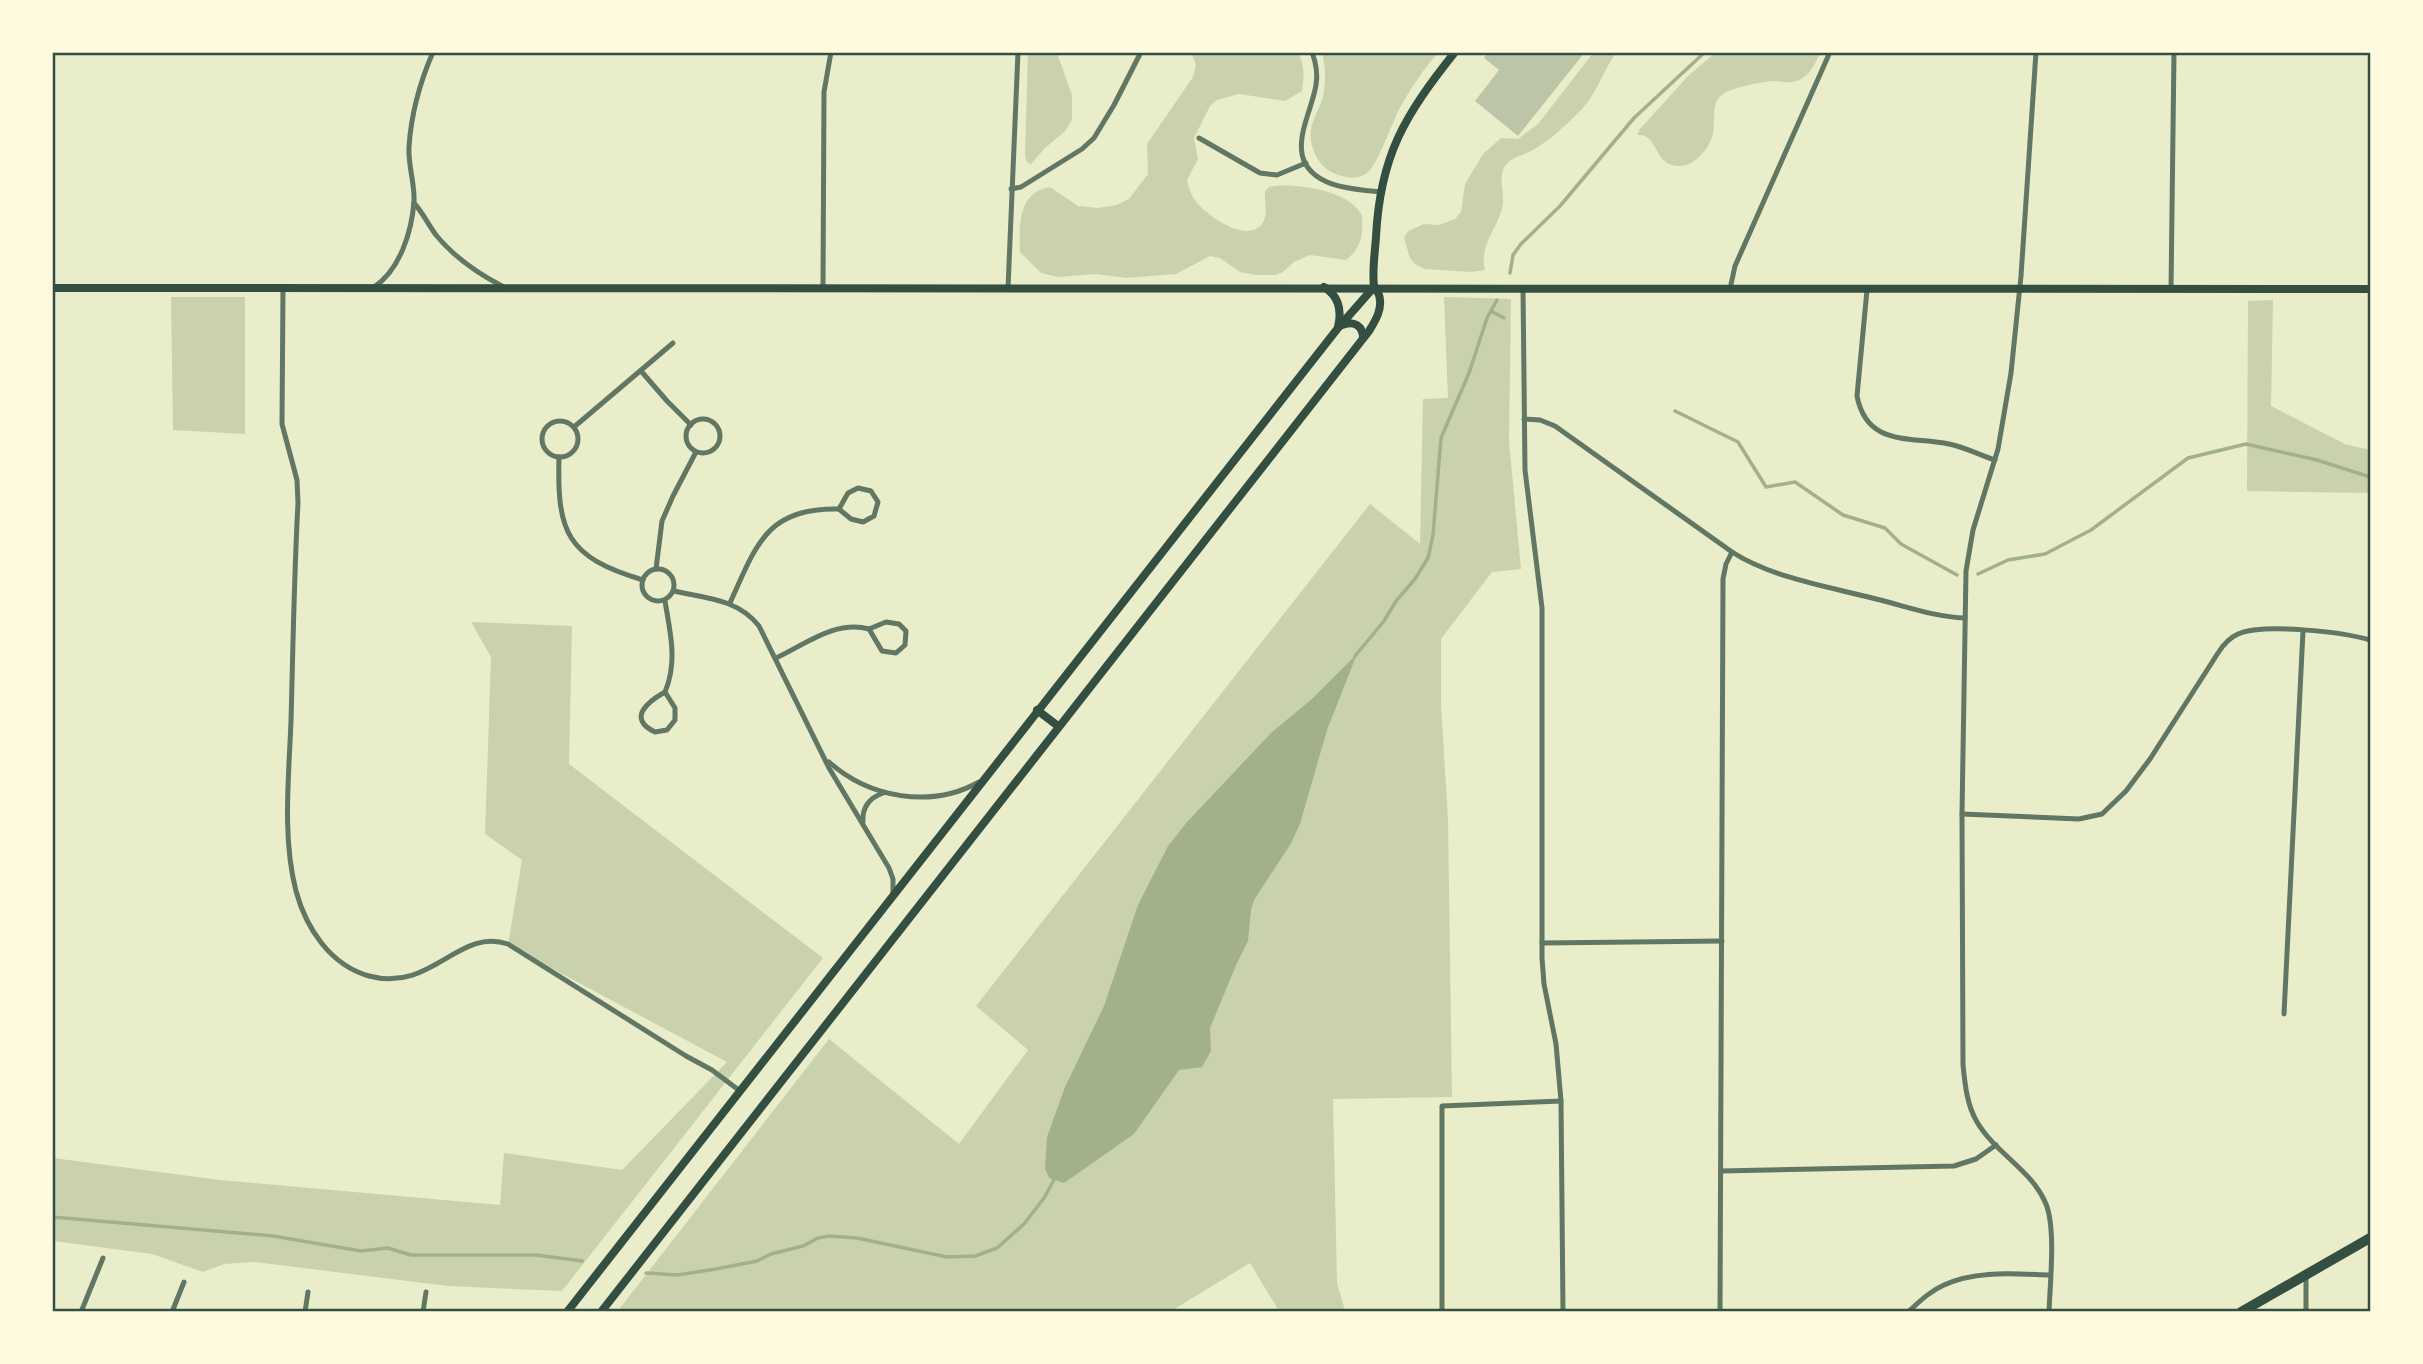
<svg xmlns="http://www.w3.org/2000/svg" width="2423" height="1364" viewBox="0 0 2423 1364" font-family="Commissioner,sans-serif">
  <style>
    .green { fill: #cad2ad }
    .water { fill: #a3b18a }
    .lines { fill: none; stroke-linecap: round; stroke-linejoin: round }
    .stream { stroke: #a3b18a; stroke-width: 3.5 }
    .building { fill: #bcc5a7 }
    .minor { stroke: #617663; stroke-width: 5 }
    .secondary { stroke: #344e41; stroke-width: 8 }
    .trunk { stroke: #344e41; stroke-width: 10 }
    .neatline { fill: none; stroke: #344e41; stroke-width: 2.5 }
  </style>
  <rect width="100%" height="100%" fill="#e9edc9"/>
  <g class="green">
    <path d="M1028 53H1057L1072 95V120L1065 131 1045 148 1031 164 1027 162 1025 155Z"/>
    <path d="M1191 53H1298C1305 65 1304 77 1302 91L1285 101 1239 94 1217 100 1210 106 1194 138 1198 159 1187 180C1189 189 1192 198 1199 205 1211 218 1247 243 1262 224 1269 215 1264 202 1265 191L1269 187C1292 182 1346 190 1360 212 1364 218 1362 225 1362 233 1360 245 1356 252 1346 260L1310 255 1294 262 1283 272 1275 275H1256L1240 272 1220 258 1210 256 1176 274 1126 278 1096 274 1058 277 1041 273 1020 252C1019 225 1018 192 1050 187L1078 206 1098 208 1116 205 1129 199 1148 174 1147 144 1193 77 1196 64Z"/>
    <path d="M1322 53H1438C1424 68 1411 88 1401 106 1392 121 1379 163 1367 173 1358 181 1341 177 1331 172 1320 166 1313 153 1311 141 1308 126 1317 114 1322 100 1326 85 1326 67 1322 53Z"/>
    <path d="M1593 53H1616C1603 71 1596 96 1579 112 1566 125 1549 141 1533 150 1523 156 1512 156 1505 166 1497 178 1506 195 1502 209 1496 230 1479 246 1485 270L1471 272 1425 269 1416 265 1410 258 1404 238 1408 231 1424 224 1439 225 1455 219 1461 212 1465 184 1483 154 1501 138 1518 139 1538 124Z"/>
    <path d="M1715 53H1820C1815 65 1807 81 1791 82 1786 83 1780 81 1775 81 1764 81 1731 88 1723 94 1704 107 1726 131 1700 156 1695 161 1689 165 1682 166 1652 168 1660 133 1637 135L1640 129 1688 76Z"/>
    <path d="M171 297H245V434L173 430Z"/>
    <path d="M1444 297 1511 299 1509 441 1521 569 1492 572 1441 639V705L1448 819 1452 1097 1333 1099 1337 1283 1345 1311H1279L1250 1263 1171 1311 617 1312 829 1039 959 1144 1028 1050 976 1006 1370 504 1420 544 1423 399 1448 398Z"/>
    <path d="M2273 300 2271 406 2345 444 2370 450V493L2247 491 2248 301Z"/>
    <path d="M471 622 572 626 569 764 823 958 562 1291 448 1286 255 1262 224 1264 203 1272 152 1254 53 1241V1158L220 1180 500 1205 504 1153 622 1170 727 1062 508 945 522 860 485 834 491 657Z"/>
  </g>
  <path class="water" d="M1357 654 1327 730 1300 824 1290 845 1254 900 1251 910 1248 941 1237 963 1210 1028 1211 1051 1202 1067 1179 1070 1134 1134 1064 1183 1049 1178 1045 1168 1047 1137 1065 1087 1104 1006 1138 905 1168 846 1187 822 1272 732 1312 699Z"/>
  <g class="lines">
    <g class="stream">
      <path d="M1510 273 1513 255 1521 244 1560 206 1634 118 1705 52"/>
      <path d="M1491 311 1504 318"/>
      <path d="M1675 411 1738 442 1766 487 1795 482 1843 515 1885 528 1901 544 1957 575"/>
      <path d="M1978 574 2008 560 2045 554 2091 530 2188 458 2246 444 2317 460 2370 477"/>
      <path d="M1355 656 1384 621 1396 601 1415 579 1428 558 1433 535 1441 438 1469 373 1487 318 1497 300"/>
      <path d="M52 1217 273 1236 361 1251 388 1248 411 1255H536L582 1261"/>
      <path d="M646 1273 677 1275 716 1269 757 1261 771 1254 803 1246 818 1238 829 1236 857 1238 947 1257 975 1256 997 1248 1024 1224 1044 1198 1055 1178"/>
    </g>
  </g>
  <path class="building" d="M1488 52H1585L1518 136 1475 101 1499 70 1484 58Z"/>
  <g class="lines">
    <g class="minor">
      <path d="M1312 52C1316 63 1318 74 1316 85 1311 117 1280 161 1327 182 1343 189 1363 190 1380 192"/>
      <path d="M2036 52 2021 276 2011 373 1998 449 1973 530 1966 571 1962 814 1963 1065C1965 1085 1967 1105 1977 1122 1996 1154 2032 1170 2046 1204 2056 1229 2050 1283 2049 1312"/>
      <path d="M1199 138 1260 173 1277 175 1306 163"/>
      <path d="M1011 189 1021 187 1082 149 1094 138 1114 105 1141 52"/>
      <path d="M414 203C423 213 428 224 436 235 454 257 477 273 502 286"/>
      <path d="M374 287C400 270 412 231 414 201 415 184 408 166 409 147 411 115 420 82 433 52"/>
      <path d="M823 288 824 92 831 52"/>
      <path d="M1008 288 1018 52"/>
      <path d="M1523 288 1525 470 1542 608V958L1544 984 1556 1044 1561 1101 1563 1312"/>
      <path d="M283 289 282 424 297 480 298 503C294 576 293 648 291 721 289 776 282 837 296 891 306 928 330 965 369 976 432 993 458 927 508 944L686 1056 712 1070 740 1091"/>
      <path d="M1730 289 1735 266 1830 52"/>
      <path d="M1867 290 1857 396C1867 447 1910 436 1949 444 1965 447 1979 455 1995 460"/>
      <path d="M2171 290 2174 52"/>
      <path d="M641 371 667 401 691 425"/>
      <circle cx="703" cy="436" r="17"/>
      <path d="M1524 419 1540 420 1555 426 1732 552C1772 578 1830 587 1876 599 1905 606 1935 617 1965 618"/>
      <circle cx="560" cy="439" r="18"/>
      <path d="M574 427 673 343"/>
      <path d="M559 457C557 532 566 557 643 580"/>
      <path d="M858 488 871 491 878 502 874 516 863 522 851 519 839 509 848 493Z"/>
      <path d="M656 569 662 521 673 496 696 452"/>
      <circle cx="658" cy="585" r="16"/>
      <path d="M674 591C705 598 738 599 759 626L829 768 889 868 893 879V894"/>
      <path d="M665 601C670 632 678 661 665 692 649 701 626 718 655 732L667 730 675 720V708L665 692"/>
      <path d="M730 603C756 546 766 507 839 509"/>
      <path d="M886 622 899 624 906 631 905 645 896 653 882 651 869 629Z"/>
      <path d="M776 658C806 644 835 620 869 629"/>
      <path d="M829 762C869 798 931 809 979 782"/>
      <path d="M1962 814 2079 819 2102 814 2126 791 2150 759 2218 653C2223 645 2229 638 2238 634 2264 623 2343 632 2370 640"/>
      <path d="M863 822C862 807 869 798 883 793"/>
      <path d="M1542 943 1722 941"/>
      <path d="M2284 1014 2303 631"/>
      <path d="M1721 1171 1954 1166 1976 1159 1996 1145"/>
      <path d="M2306 1274V1312"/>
      <path d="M81 1312 103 1258"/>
      <path d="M172 1312 184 1282"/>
      <path d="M305 1312 308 1292"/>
      <path d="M423 1312 426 1292"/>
      <path d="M1442 1312V1106L1561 1101"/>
      <path d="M1720 1312 1723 579 1726 564 1732 552"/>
      <path d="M1908 1312C1919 1302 1930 1291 1944 1285 1976 1270 2015 1274 2050 1275"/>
    </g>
    <g class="secondary">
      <path d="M1324 287C1339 296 1342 310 1338 327"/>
      <path d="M52 288 2370 289"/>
      <path d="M1342 325C1354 320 1363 326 1363 338"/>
      <path d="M1037 710 1058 726"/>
      <path d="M567 1312 1338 328 1374 287"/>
      <path d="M601 1312 1369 331C1376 320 1383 308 1379 295 1378 292 1375 289 1374 286 1372 271 1375 252 1376 237 1380 155 1405 115 1455 52"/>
    </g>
    <path class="trunk" d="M2241 1312 2370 1238"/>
  </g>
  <rect width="2423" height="1364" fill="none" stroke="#fefae0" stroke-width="108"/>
  <rect x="54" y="54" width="2315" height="1256" class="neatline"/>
</svg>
